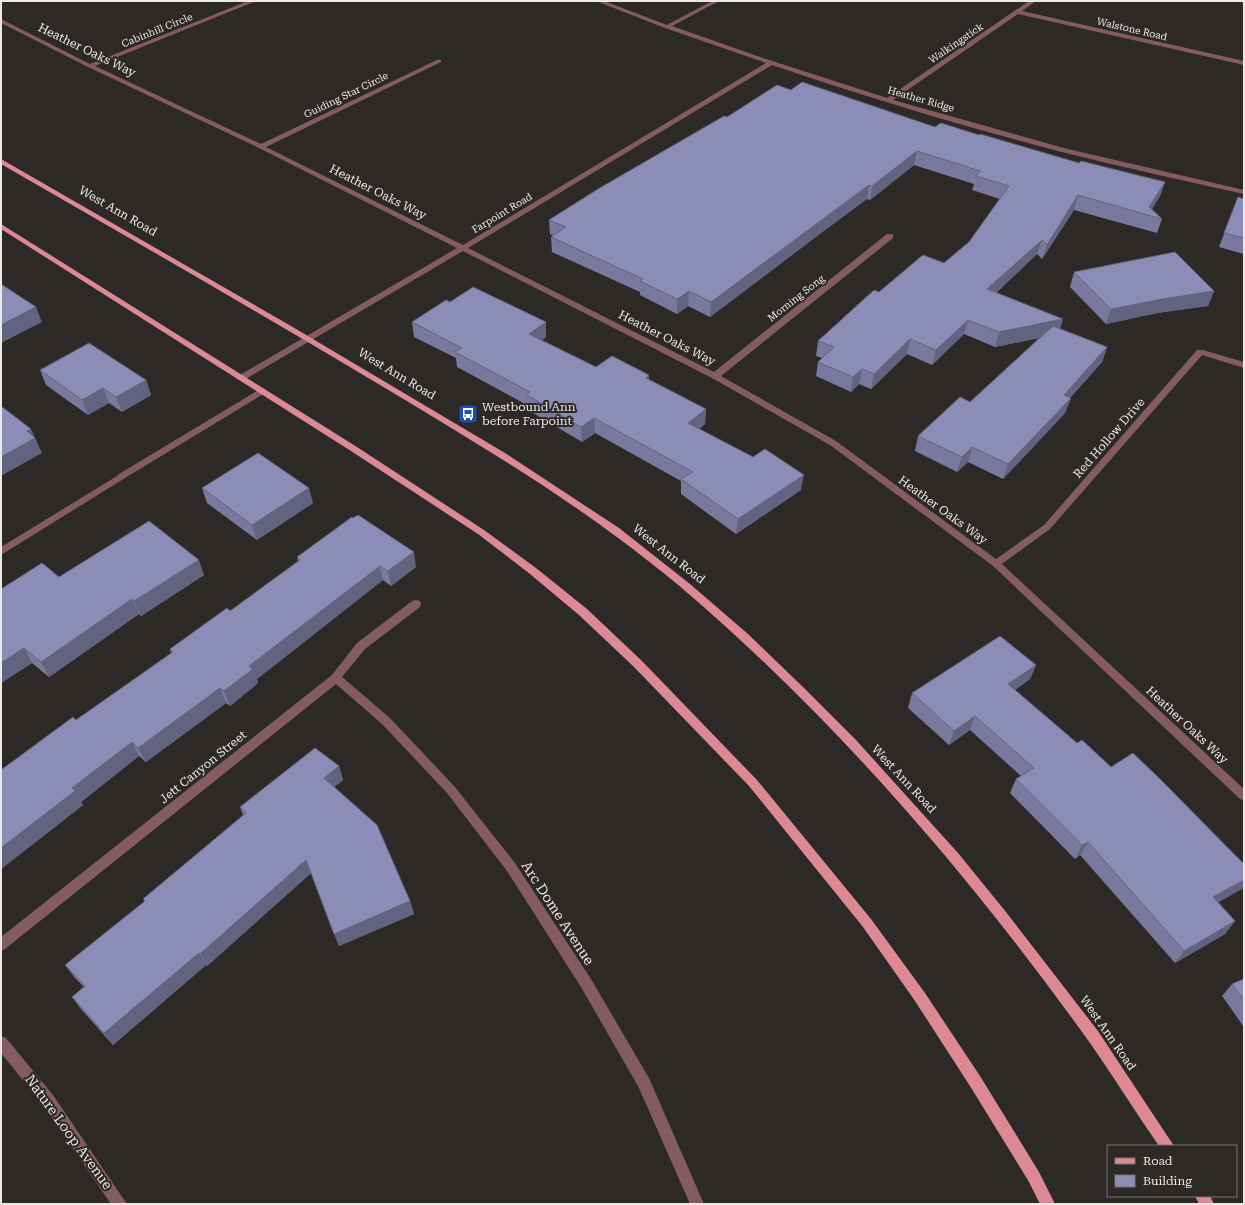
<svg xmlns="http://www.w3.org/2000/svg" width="1245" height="1205" viewBox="0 0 1245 1205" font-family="'Roboto Serif',serif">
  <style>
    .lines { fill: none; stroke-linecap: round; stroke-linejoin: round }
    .lane { fill: #835b60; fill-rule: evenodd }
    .street { fill: #835b60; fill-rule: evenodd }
    .primary { fill: #dc8994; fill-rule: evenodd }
    .wall { fill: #78799d }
    .shaded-wall { fill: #61637f }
    .building { fill: #8b8db6; stroke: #61637f }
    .labels { text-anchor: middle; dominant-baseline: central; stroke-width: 4; stroke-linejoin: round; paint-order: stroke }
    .far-street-label { font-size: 10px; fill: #ebe9e6; stroke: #2d2926 }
    .street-label { font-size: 12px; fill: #ebe9e6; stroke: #2d2926 }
    .poi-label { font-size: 12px; fill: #ebe9e6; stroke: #2d2926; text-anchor: start }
    .near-street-label { font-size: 14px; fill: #ebe9e6; stroke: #2d2926 }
  </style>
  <rect width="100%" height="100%" fill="#2d2926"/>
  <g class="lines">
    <path class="lane" d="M262 388 265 389 266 391 265 393 125 478H119L117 476 119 474Z"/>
    <g class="street">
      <path d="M248 1H256L95 66 261 144 437 60H441V62L266 147 463 245 766 63 665 28 596 1H604L667 25 712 1H719L672 26 763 58 887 98 1029 1H1036L1022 11 1244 61V65L1018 14 893 100 1064 148 1244 190V194C1182 180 1120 167 1058 151 962 126 866 97 772 65L468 248 714 372 887 234H893V238L721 376 836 441 996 559 1044 525 1197 350H1203L1244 362V368L1202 355 1050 529 1002 564 1244 789V801L1240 799 993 566 830 445 712 378 463 251 244 380H238L237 378 238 376 457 248 259 148 88 67 1 23V19L90 64Z"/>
      <path d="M122 473 127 476 125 478 1 555V547Z"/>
      <path d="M416 600 420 601 421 604 420 607 365 649 342 677 390 718 455 787 515 863 591 979 649 1078 704 1204H690L639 1088 581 987 507 871 447 793 382 724 336 684 5 949 1 951V937L332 675 357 643 412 601Z"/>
      <path d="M1 1036 6 1038 53 1095 127 1204H111L43 1105 1 1053Z"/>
    </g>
    <g class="primary">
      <path d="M1 159 291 326 505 453 619 528 690 584 748 634 803 687 856 740 958 853 1006 912 1098 1031 1174 1146H1159C1135 1112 1114 1077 1090 1043 994 909 888 781 769 667 730 630 690 593 647 560 562 493 468 438 375 382 251 308 126 236 1 164Z"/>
      <path d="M1 224 357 447 484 530 536 568 587 609 642 661 757 780 871 919 925 993 980 1076 1039 1172 1055 1204H1040L1029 1182 970 1086 915 1001 863 927 749 786 634 667 579 615 530 574 478 534 351 451 1 229Z"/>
      <path d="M1195 1196H1210L1214 1204H1199Z"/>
    </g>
  </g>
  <g class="wall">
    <path d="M791 90 935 127 979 135 1079 163 1165 182 1160 196 1152 209 1162 219 1157 233 1074 210 1042 259 1037 254 996 293 1063 319 1060 329 1107 347 1102 362 1070 398H1071L1065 413 1003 479 968 462 957 472 915 451 918 436 970 402 1039 338 995 347 964 334 932 365 907 354 871 389 859 384 851 392 816 376 818 362 822 358 816 356 818 341 879 292 944 263 969 242 1000 199 972 190 974 184 914 165 870 200 867 199 825 230 710 317 688 306 677 314 640 295V292L552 252 551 237 554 236 550 234 549 220 727 117Z"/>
    <path d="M1238 197 1244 199V254L1219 247Z"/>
    <path d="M1074 272 1214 291 1208 306 1157 313 1106 324 1070 287Z"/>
    <path d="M450 302 546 337 542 340 596 367 649 380 706 409 705 424 699 429 801 490 736 534 681 494V481L595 433 582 442 528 410 527 405 457 367 456 358 414 337 412 322Z"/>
    <path d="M40 370 146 380 151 395 122 412 109 403 88 415 46 385Z"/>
    <path d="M202 488 313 503 257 540 207 503Z"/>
    <path d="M297 557 416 567 391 586 383 580 257 679 258 683 230 706 226 703 146 762 139 756 81 802 83 805 1 869V770L76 720 171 653 170 649 230 611 298 561Z"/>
    <path d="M204 575 141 616 139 614 49 677 32 663 1 683 59 577Z"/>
    <path d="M1036 665 1030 679 1015 690 1077 743 1244 864V887L1218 902 1235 921 1225 934 1175 963 1080 855 1075 859 1010 793 1016 779 1021 776 970 730 949 745 908 708 912 693Z"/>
    <path d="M339 766 343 780 334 787 410 901 414 914 339 946 311 873 207 966 206 965 113 1045 81 1009 72 997 84 987 75 978 65 965 145 902 143 899 243 815 240 807Z"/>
    <path d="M1244 979V1027L1222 996 1232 984Z"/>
  </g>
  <g class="shaded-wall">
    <path d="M917 151 914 165 870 200 872 186Z"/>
    <path d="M1165 182 1160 196 1148 215 1149 207Z"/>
    <path d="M869 185 867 199 825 230 710 317 711 302 827 216Z"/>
    <path d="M1078 195 1074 210 1042 259 1047 245Z"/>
    <path d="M1042 240 1037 254 983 304 987 289Z"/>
    <path d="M689 291 688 306 677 314V299Z"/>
    <path d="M1214 291 1208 306 1157 313 1106 324 1111 309 1163 299Z"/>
    <path d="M36 307 42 322 1 343V325Z"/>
    <path d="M1063 319 1058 334 995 347 999 332Z"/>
    <path d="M968 320 964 334 932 365 936 350Z"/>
    <path d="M546 322V337L530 348 529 334Z"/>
    <path d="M910 339 907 354 871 389 874 374Z"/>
    <path d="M1107 347 1102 362 1061 408 1071 398 1065 413 1003 479 1008 464 1064 395Z"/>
    <path d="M862 369 859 384 851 392 853 377Z"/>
    <path d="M649 375V390L646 378Z"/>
    <path d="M146 380 151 395 122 412 116 397Z"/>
    <path d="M103 388 109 403 88 415 82 400Z"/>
    <path d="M706 409 705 424 687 438 688 423Z"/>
    <path d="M594 418 595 433 582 442 581 427Z"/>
    <path d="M31 429 42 453 1 476V457L27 431Z"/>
    <path d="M972 447 968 462 957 472 962 457Z"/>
    <path d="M804 475 801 490 736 534 738 519Z"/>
    <path d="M309 488 313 503 257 540 252 525Z"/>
    <path d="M414 552 416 567 391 586 388 571Z"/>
    <path d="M199 560 204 575 141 616 134 601Z"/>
    <path d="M380 566 383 580 257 679 258 683 230 706 224 691 249 666Z"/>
    <path d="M132 599 139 614 49 677 41 662Z"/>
    <path d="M24 648 32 663 1 683V663Z"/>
    <path d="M1036 665 1030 679 1002 698 1008 684Z"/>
    <path d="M220 688 226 703 146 762 138 748Z"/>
    <path d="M975 716 970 730 949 745 954 731Z"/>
    <path d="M132 742 139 756 81 802 83 805 1 869V848L72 788Z"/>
    <path d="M339 766 343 780 328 792 324 778Z"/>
    <path d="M1088 842 1080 855 1075 859 1082 845Z"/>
    <path d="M306 860 311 873 207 966 200 954Z"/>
    <path d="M1244 880V888L1203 911 1213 897Z"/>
    <path d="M410 901 414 914 339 946 334 934Z"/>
    <path d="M1235 921 1225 934 1175 963 1184 951Z"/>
    <path d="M199 953 206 965 113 1045 104 1033Z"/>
  </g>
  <g class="building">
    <path d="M802 82 935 127 941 123 979 135 980 134 1079 163 1081 161 1165 182 1149 207 1162 219 1078 195 1047 245 1042 240 987 289 1063 319 999 332 968 320 936 350 910 339 874 374 862 369 853 377 818 362 834 347 818 341 874 290 879 292 923 255 944 263 969 242 1009 186 976 176 980 171 917 151 872 186 869 185 827 216 711 302 689 291 677 299 640 281 643 279 551 237 566 227 549 220 598 189 724 116 727 117 777 85 791 90Z"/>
    <path d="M1238 197 1244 199V238L1224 233Z"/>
    <path d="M1175 252 1214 291 1163 299 1111 309 1074 272Z"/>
    <path d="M1 284 36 307 1 325Z"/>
    <path d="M473 287 546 322 529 334 596 367 612 356 649 375 646 378 706 409 688 423 753 457 765 449 804 475 738 519 681 479 693 472 594 418 581 427 527 395 530 392 455 352 462 348 412 322 446 300 450 302Z"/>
    <path d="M1053 326 1107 347 1064 395 1071 398 1008 464 972 447 962 457 918 436 960 397 970 402Z"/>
    <path d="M89 343 146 380 116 397 103 388 82 400 40 370Z"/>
    <path d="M1 406 31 429 27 431 35 438 1 457Z"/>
    <path d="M258 453 309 488 252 525 202 488Z"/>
    <path d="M358 515 414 552 388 571 380 566 249 666 253 669 224 691 220 688 138 748 132 742 72 788 75 791 1 848V770L73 717 76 720 173 652 170 649 227 608 230 611 300 560 297 557 352 517 353 518Z"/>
    <path d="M149 521 199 560 134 601 132 599 41 662 24 648 1 663V589L42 563 59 577Z"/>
    <path d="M1000 636 1036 665 1008 684 1077 743 1082 740 1111 767 1133 753 1159 778 1244 864V880L1213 897 1235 921 1184 951 1088 842 1082 845 1016 779 1034 768 975 716 954 731 912 693Z"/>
    <path d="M315 748 339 766 324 778 377 825 410 901 334 934 306 860 200 954 199 953 104 1033 72 997 85 986 65 965 145 901 143 899 246 813 240 807Z"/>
    <path d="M1244 979V1000L1232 984Z"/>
  </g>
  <defs>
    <symbol id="bus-square" viewBox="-11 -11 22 22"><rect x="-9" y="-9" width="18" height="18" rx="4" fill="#1a4fb4" stroke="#2d2926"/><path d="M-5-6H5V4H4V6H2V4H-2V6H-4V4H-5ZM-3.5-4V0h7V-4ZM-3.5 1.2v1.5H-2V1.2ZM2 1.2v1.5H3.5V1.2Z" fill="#fff"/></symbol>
  </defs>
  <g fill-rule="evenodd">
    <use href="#bus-square" x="457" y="403" width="22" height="22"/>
  </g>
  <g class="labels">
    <g class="far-street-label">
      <text transform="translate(1132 29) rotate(13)">Walstone Road</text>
      <text transform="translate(157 30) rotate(-22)">Cabinhill Circle</text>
      <text transform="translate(956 43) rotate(-34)">Walkingstick</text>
      <text transform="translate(346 95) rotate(-26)">Guiding Star Circle</text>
      <text transform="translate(921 99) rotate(16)">Heather Ridge</text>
      <text transform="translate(502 213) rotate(-31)">Farpoint Road</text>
      <text transform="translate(796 298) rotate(-38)">Morning Song</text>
    </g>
    <g class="street-label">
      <text transform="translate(87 50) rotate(26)">Heather Oaks Way</text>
      <text transform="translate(378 192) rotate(27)">Heather Oaks Way</text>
      <text transform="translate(118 211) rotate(30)">West Ann Road</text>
      <text transform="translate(667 338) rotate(27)">Heather Oaks Way</text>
      <text transform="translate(397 374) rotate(31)">West Ann Road</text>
      <text transform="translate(1109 438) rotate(-49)">Red Hollow Drive</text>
      <text transform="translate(943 510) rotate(36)">Heather Oaks Way</text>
      <text transform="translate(669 554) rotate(38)">West Ann Road</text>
      <text transform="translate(1187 725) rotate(43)">Heather Oaks Way</text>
      <text transform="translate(203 767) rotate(-39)">Jett Canyon Street</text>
      <text transform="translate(904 779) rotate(47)">West Ann Road</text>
      <text transform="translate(1108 1033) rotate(55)">West Ann Road</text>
    </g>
    <g class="poi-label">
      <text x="482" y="407">Westbound Ann<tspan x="482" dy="14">before Farpoint</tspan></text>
    </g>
    <g class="near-street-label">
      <text transform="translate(558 913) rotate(57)">Arc Dome Avenue</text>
      <text transform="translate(69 1132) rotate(54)">Nature Loop Avenue</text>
    </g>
  </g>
  <rect width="1245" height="1205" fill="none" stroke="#ebe9e6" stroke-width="4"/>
  <rect x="1107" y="1145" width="130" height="52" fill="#2d2926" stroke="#797673"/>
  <rect x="1115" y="1158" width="20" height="6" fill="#dc8994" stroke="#797673"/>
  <text x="1143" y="1165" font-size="12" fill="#ebe9e6">Road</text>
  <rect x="1115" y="1175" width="20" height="12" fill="#8b8db6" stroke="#797673"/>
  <text x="1143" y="1185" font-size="12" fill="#ebe9e6">Building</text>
</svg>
